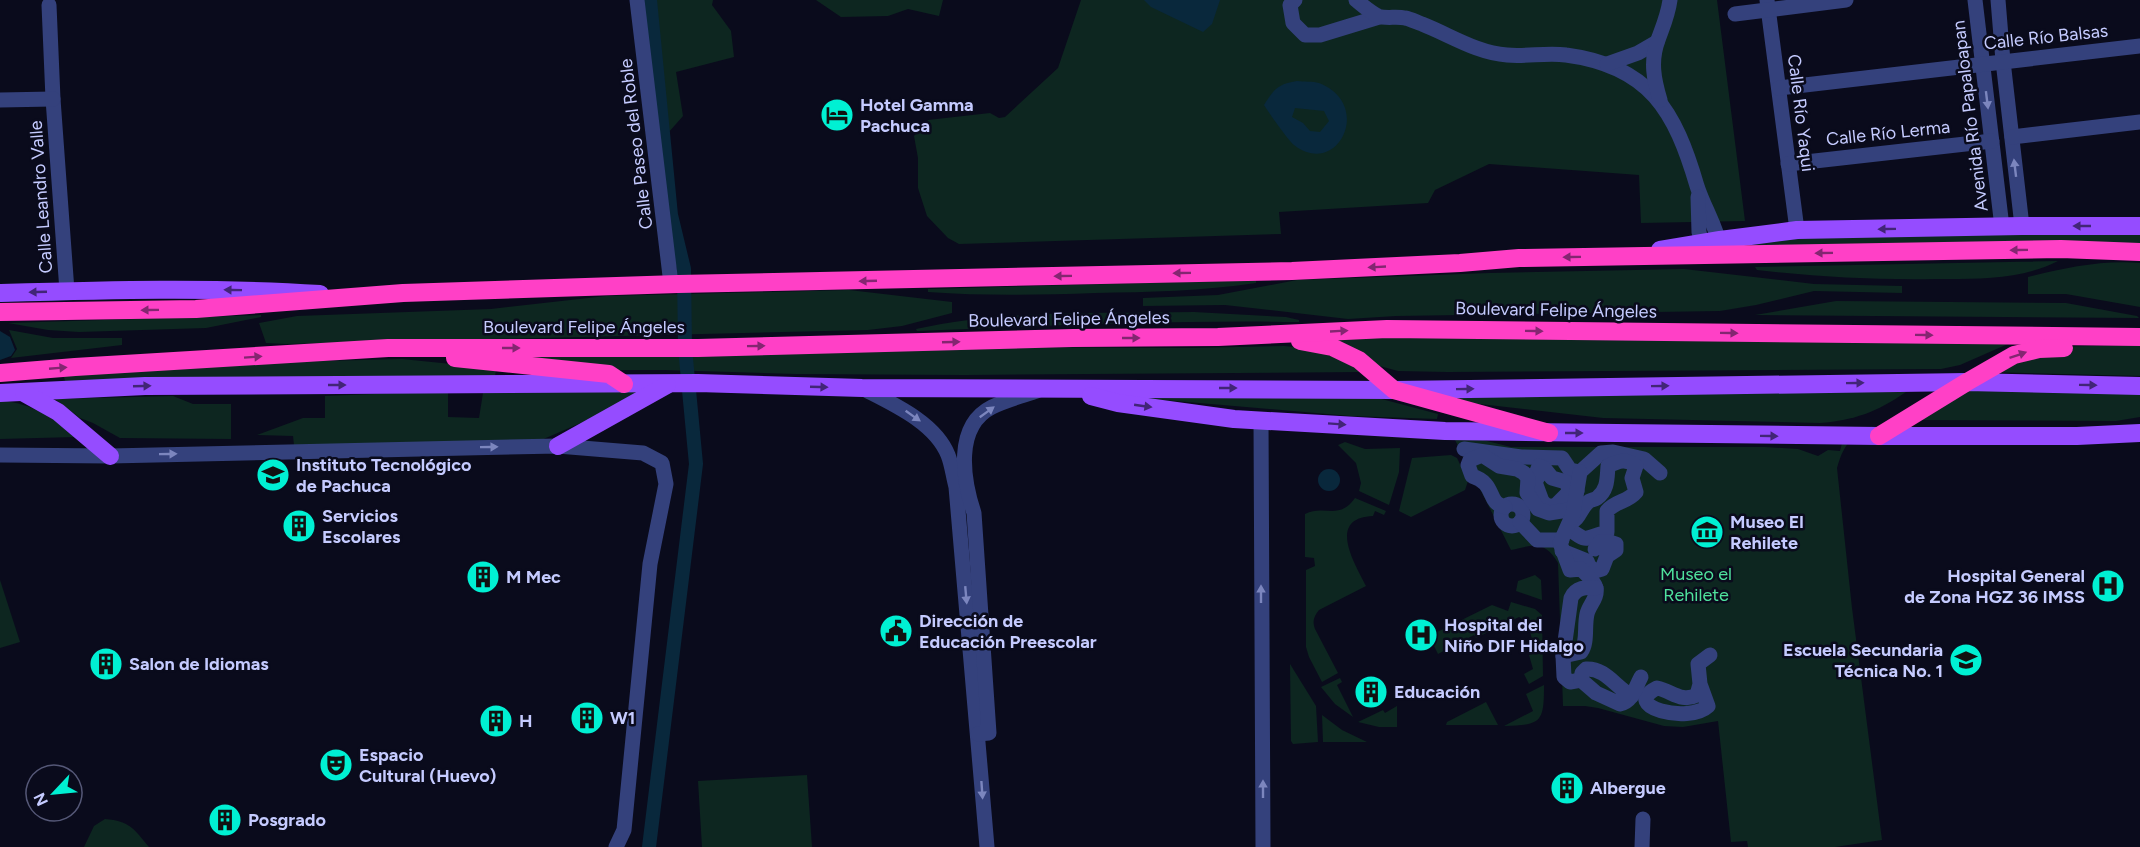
<svg xmlns="http://www.w3.org/2000/svg" width="2140" height="847" viewBox="0 0 2140 847" font-family="Figtree,sans-serif">
  <style>
    .green { fill: #0d2620 }
    .water { fill: #09283c; fill-rule: evenodd }
    .lines { fill: none; stroke-linecap: round; stroke-linejoin: round }
    .canal { stroke: #09283c; stroke-width: 14 }
    .minor { stroke: #34417c; stroke-width: 15 }
    .major { stroke: #954cff; stroke-width: 18 }
    .highway { stroke: #ff40c6; stroke-width: 18 }
    .oneway { fill: #7c86be }
    .oneway2 { fill: #422577 }
    .oneway3 { fill: #842671 }
    .labels { text-anchor: middle; dominant-baseline: central; stroke-width: 5; stroke-linejoin: round; paint-order: stroke }
    .street-label { font-size: 18px; fill: #c5cbff; stroke: #0a0b1c }
    .poi-label { font-size: 18px; font-weight: bold; fill: #c5cbff; stroke: #0a0b1c; text-anchor: start }
    .park-label { font-size: 18px; fill: #4fe19d; stroke: #0a0b1c }
  </style>
  <rect width="100%" height="100%" fill="#0a0b1c"/>
  <g class="green">
    <path d="M653 0H713L712 5 731 31 734 57 676 72 683 116 668 133Z"/>
    <path d="M816 0H943L939 16 908 9 888 16 841 17Z"/>
    <path d="M1081 0H1717L1745 221 1641 223 1639 175 1489 164 1435 190 1428 203 1279 212 1281 234 959 244 948 238 927 216 918 188V158L914 136 928 120 990 113 999 118 1005 117 1058 68Z"/>
    <path d="M2140 230V244L1725 248 1797 234Z"/>
    <path d="M2058 261C2021 280 1977 279 1936 279 1876 280 1817 277 1757 270L1755 267Z"/>
    <path d="M2140 263V307L2066 294H2028V277C2064 268 2102 260 2140 263Z"/>
    <path d="M1684 269 1814 284 1902 286V293L1814 291 1756 305 1720 311 1396 316 1348 319 1225 305 1143 306V298L1218 295 1297 280 1490 273Z"/>
    <path d="M1256 280V283C1202 291 1149 292 1095 293 1039 295 984 296 928 292V289Z"/>
    <path d="M849 290 952 302V313L902 326 868 330 286 344 266 343 259 323 297 316 491 309 606 296Z"/>
    <path d="M1836 301 2066 303 2137 316 2139 318 1755 315Z"/>
    <path d="M1194 312 1286 317 1299 320V322C1172 320 1044 326 917 331L916 329C1007 309 1102 314 1194 312Z"/>
    <path d="M261 315V317L206 328 79 332 48 330 8 323Z"/>
    <path d="M9 330 53 338H122V345L11 358 17 349Z"/>
    <path d="M1364 336 2017 340 1960 365 1941 369 1448 372 1398 371 1376 365 1324 339Z"/>
    <path d="M2140 345V376L1984 372 2043 347Z"/>
    <path d="M1284 346C1313 348 1336 356 1361 372L965 375 796 374 664 370H595L511 357 965 347 1190 348Z"/>
    <path d="M402 359 481 367 496 370 495 376 65 381 63 373 209 364Z"/>
    <path d="M2011 388H2140V417L2116 421 1912 420 1941 393Z"/>
    <path d="M1753 389 1906 392C1877 412 1855 420 1820 423L1603 418 1453 401V393Z"/>
    <path d="M650 390V393L539 441 294 445 293 436 257 435 303 418H325V396L448 391V417L479 418 483 393Z"/>
    <path d="M173 396 193 404H231V439L120 438 93 423 80 418 55 399Z"/>
    <path d="M1129 397H1374L1438 414 1437 419 1350 416Z"/>
    <path d="M0 400C33 404 52 417 76 437L0 439Z"/>
    <path d="M1875 425C1851 438 1845 441 1837 468L1852 608 1882 840 1835 847H1748L1747 841 1731 842 1718 721 1683 727 1664 726 1598 708 1585 706H1563L1558 563C1545 540 1533 545 1511 550L1455 440H1483L1511 447H1765L1798 449 1818 456 1828 450 1840 451 1843 439Z"/>
    <path d="M1345 442 1365 449 1400 448 1399 472 1389 505 1359 491 1361 483 1356 463 1338 445Z"/>
    <path d="M1451 455 1457 458 1468 481 1465 490 1411 517 1399 511 1412 458Z"/>
    <path d="M1355 498 1386 511 1384 515 1375 511 1373 516C1326 518 1355 564 1366 586L1319 610C1314 616 1312 621 1315 629L1338 673 1322 682 1309 657 1306 647V570L1315 566 1314 558 1305 557V514C1324 504 1339 521 1355 498Z"/>
    <path d="M1535 575 1541 580 1542 600 1516 591 1518 581Z"/>
    <path d="M0 580 20 642 0 648Z"/>
    <path d="M1511 602 1535 609 1542 615 1543 676 1529 684 1524 674 1533 669 1529 655 1535 653 1528 622 1519 617 1476 638 1474 635 1438 654 1429 636 1492 605 1508 611Z"/>
    <path d="M1290 664 1316 706 1318 742 1293 744 1291 741Z"/>
    <path d="M1340 678 1342 682 1337 685 1353 717 1335 704 1321 687Z"/>
    <path d="M1544 685C1544 722 1542 725 1504 726L1533 711 1526 694Z"/>
    <path d="M1486 702 1498 725H1446L1447 722Z"/>
    <path d="M1397 706V727H1379L1358 722 1383 710 1385 713Z"/>
    <path d="M1322 715 1342 730 1367 742H1323Z"/>
    <path d="M807 775 812 847H702L698 781Z"/>
    <path d="M105 819C130 821 134 829 149 847H84L94 826Z"/>
  </g>
  <g class="water">
    <path d="M1144 0H1220L1212 24 1203 32 1151 7Z"/>
    <path d="M1297 81C1304 82 1313 81 1319 83 1374 104 1338 179 1294 145 1288 140 1269 113 1264 105 1274 89 1278 84 1297 81ZM1295 108 1324 111 1329 121 1320 132 1310 131 1303 123 1292 117Z"/>
    <path d="M0 331 10 337 15 350 11 356 0 360Z"/>
    <circle cx="1329" cy="480" r="11"/>
  </g>
  <g class="lines">
    <path class="canal" d="M649 847 696 464 685 348 684 269 671 215 650 0"/>
    <g class="minor">
      <path d="M637 0 671 284"/>
      <path d="M1295 0 1290 5 1293 23 1305 35H1320L1379 17"/>
      <path d="M1356 0C1362 5 1370 12 1378 16 1386 19 1396 16 1405 18 1411 19 1416 22 1422 24 1450 35 1477 53 1507 55 1527 57 1547 52 1566 55 1650 66 1675 111 1697 186 1704 208 1717 227 1721 250"/>
      <path d="M1767 0 1797 230"/>
      <path d="M1975 0 2002 227"/>
      <path d="M1998 0 2003 61 2022 226"/>
      <path d="M49 5 53 99 67 291"/>
      <path d="M1735 14 1846 0"/>
      <path d="M1607 64 1638 53 1657 42"/>
      <path d="M1779 88 2140 46"/>
      <path d="M0 100 53 99"/>
      <path d="M1660 100C1654 80 1650 61 1658 40 1663 26 1668 15 1670 0"/>
      <path d="M2012 137 2140 122"/>
      <path d="M1788 164 1992 141"/>
      <path d="M1698 197 1699 232 1705 253"/>
      <path d="M862 388C891 403 935 422 948 455 952 465 953 476 956 487L987 847"/>
      <path d="M1261 420 1263 847"/>
      <path d="M1464 449 1521 457 1562 458 1570 470 1580 472 1601 453 1613 452 1644 459 1660 473"/>
      <path d="M0 455 110 456 558 446 643 453 662 463 666 484 650 564 624 830 616 847"/>
      <path d="M1572 489 1555 506H1547L1542 501 1535 482 1538 477 1537 471 1539 466 1544 468 1552 478 1566 482 1569 489 1577 491"/>
      <circle cx="1512" cy="515" r="11"/>
      <path d="M1505 507C1486 503 1497 484 1472 476L1468 465 1470 460 1482 455 1499 466 1517 469 1524 473 1528 478 1527 493 1538 509 1549 513 1574 509"/>
      <path d="M1520 522 1537 540H1562"/>
      <path d="M1568 528C1589 544 1583 538 1607 532V511C1615 501 1628 502 1636 492L1632 478 1636 466C1626 458 1619 461 1608 466 1607 478 1608 490 1597 498 1594 500 1590 500 1588 502 1580 509 1580 519 1569 524"/>
      <path d="M1562 551 1587 561 1589 566 1595 571 1602 569 1607 556 1616 550V544L1610 542H1600L1595 549"/>
      <path d="M1563 656 1581 652C1588 642 1584 627 1587 614 1589 605 1598 598 1596 588 1594 580 1586 574 1581 569L1570 570 1560 543 1573 514 1580 472"/>
      <path d="M1581 680 1570 682 1564 677 1563 656 1571 598C1576 587 1586 587 1596 588"/>
      <path d="M1700 684 1708 706C1689 724 1619 707 1657 688 1672 691 1681 703 1697 695L1700 684 1698 664 1710 655"/>
      <path d="M1632 696C1616 688 1606 668 1586 669L1582 673 1581 680 1596 693 1620 704C1633 701 1635 688 1641 677"/>
      <path d="M978 734 989 733 974 513C963 480 954 426 992 407 1006 400 1022 396 1037 391"/>
      <path d="M1642 847 1643 819"/>
    </g>
    <g class="major">
      <path d="M1660 250 1720 240 1797 230 2022 226H2140"/>
      <path d="M0 293C107 290 213 287 320 294"/>
      <path d="M0 393 145 386 698 383 862 388 1394 390 1967 382 2140 386"/>
      <path d="M24 393 58 412 110 456"/>
      <path d="M1091 396 1118 403 1234 419 1445 431 1879 436H2077L2140 433"/>
      <path d="M558 446 667 385"/>
    </g>
    <g class="highway">
      <path d="M0 312 196 309 403 293 678 284 1292 271 1460 263 1519 258 2061 249 2140 252"/>
      <path d="M1300 341 1332 347 1359 360 1394 390 1549 433"/>
      <path d="M455 358 609 374 624 384"/>
      <path d="M0 373 75 367 388 348H698L1073 338 1218 337 1387 329 2140 337"/>
      <path d="M1879 436 1967 382 2014 355 2039 349 2064 348"/>
    </g>
  </g>
  <defs><path id="oneway-solid" d="M-6-.8H1V-3.2L6.5 0L1 3.2V.8H-6Z" transform="scale(1.5)"/></defs>
  <g class="oneway">
    <use href="#oneway-solid" transform="translate(1987 100) rotate(83)"/>
    <use href="#oneway-solid" transform="translate(2015 168) rotate(-97)"/>
    <use href="#oneway-solid" transform="translate(987 412) rotate(-36)"/>
    <use href="#oneway-solid" transform="translate(913 416) rotate(35)"/>
    <use href="#oneway-solid" transform="translate(489 447) rotate(-1)"/>
    <use href="#oneway-solid" transform="translate(168 454) rotate(-1)"/>
    <use href="#oneway-solid" transform="translate(1261 594) rotate(-90)"/>
    <use href="#oneway-solid" transform="translate(966 595) rotate(85)"/>
    <use href="#oneway-solid" transform="translate(1263 789) rotate(-90)"/>
    <use href="#oneway-solid" transform="translate(982 790) rotate(86)"/>
  </g>
  <g class="oneway2">
    <use href="#oneway-solid" transform="translate(2082 226) rotate(180)"/>
    <use href="#oneway-solid" transform="translate(1887 229) rotate(179)"/>
    <use href="#oneway-solid" transform="translate(233 290) rotate(-179)"/>
    <use href="#oneway-solid" transform="translate(38 292) rotate(178)"/>
    <use href="#oneway-solid" transform="translate(1855 383) rotate(-1)"/>
    <use href="#oneway-solid" transform="translate(337 385)"/>
    <use href="#oneway-solid" transform="translate(2088 385) rotate(1)"/>
    <use href="#oneway-solid" transform="translate(142 386) rotate(-2)"/>
    <use href="#oneway-solid" transform="translate(1660 386) rotate(-1)"/>
    <use href="#oneway-solid" transform="translate(819 387) rotate(2)"/>
    <use href="#oneway-solid" transform="translate(1228 388)"/>
    <use href="#oneway-solid" transform="translate(1465 389) rotate(-1)"/>
    <use href="#oneway-solid" transform="translate(1143 406) rotate(8)"/>
    <use href="#oneway-solid" transform="translate(1337 424) rotate(4)"/>
    <use href="#oneway-solid" transform="translate(1574 433)"/>
    <use href="#oneway-solid" transform="translate(1769 436) rotate(1)"/>
  </g>
  <g class="oneway3">
    <use href="#oneway-solid" transform="translate(2019 250) rotate(179)"/>
    <use href="#oneway-solid" transform="translate(1824 253) rotate(179)"/>
    <use href="#oneway-solid" transform="translate(1572 257) rotate(179)"/>
    <use href="#oneway-solid" transform="translate(1377 267) rotate(177)"/>
    <use href="#oneway-solid" transform="translate(1182 273) rotate(179)"/>
    <use href="#oneway-solid" transform="translate(1063 276) rotate(179)"/>
    <use href="#oneway-solid" transform="translate(868 281) rotate(178)"/>
    <use href="#oneway-solid" transform="translate(150 310) rotate(179)"/>
    <use href="#oneway-solid" transform="translate(1339 331) rotate(-3)"/>
    <use href="#oneway-solid" transform="translate(1534 331) rotate(1)"/>
    <use href="#oneway-solid" transform="translate(1729 333) rotate(1)"/>
    <use href="#oneway-solid" transform="translate(1924 335) rotate(1)"/>
    <use href="#oneway-solid" transform="translate(1131 338)"/>
    <use href="#oneway-solid" transform="translate(951 342) rotate(-2)"/>
    <use href="#oneway-solid" transform="translate(756 346) rotate(-1)"/>
    <use href="#oneway-solid" transform="translate(511 348)"/>
    <use href="#oneway-solid" transform="translate(2018 355) rotate(-19)"/>
    <use href="#oneway-solid" transform="translate(253 357) rotate(-4)"/>
    <use href="#oneway-solid" transform="translate(58 368) rotate(-5)"/>
  </g>
  <defs>
    <symbol id="hotel-disc" viewBox="-11 -11 22 22"><circle r="9.5" fill="#00f0d3" stroke="#0a0b1c"/><path d="M-6-4.5h1.5V1H6V5H4.5V3h-9V5H-6ZM-4 0a1.8 1.8 0 1 1 3.6 0ZM.5 0V-2.5h3Q6-2.5 6 0Z" fill="#111"/></symbol>
    <symbol id="school-disc" viewBox="-11 -11 22 22"><circle r="9.5" fill="#00f0d3" stroke="#0a0b1c"/><path d="M0-5L7-2L0 1L-7-2ZM-4 1L0 2.5L4 1V4Q0 6-4 4Z" fill="#111"/></symbol>
    <symbol id="building-disc" viewBox="-11 -11 22 22"><circle r="9.5" fill="#00f0d3" stroke="#0a0b1c"/><path d="M-4-6H4V6H1V3H-1V6H-4ZM-2.5-4.3h1.7v1.8h-1.7ZM.8-4.3h1.7v1.8H.8ZM-2.5-1h1.7V.8h-1.7ZM.8-1h1.7V.8H.8Z" fill="#111"/></symbol>
    <symbol id="museum-disc" viewBox="-11 -11 22 22"><circle r="9.5" fill="#00f0d3" stroke="#0a0b1c"/><path d="M0-6L6-3V-2H-6V-3ZM-5-1h2V3h-2ZM-1-1h2V3h-2ZM3-1h2V3H3ZM-6 4H6V6H-6Z" fill="#111"/></symbol>
    <symbol id="hospital-disc" viewBox="-11 -11 22 22"><circle r="9.5" fill="#00f0d3" stroke="#0a0b1c"/><path d="M-5-5h3v3.5h4V-5h3V5h-3V1.5h-4V5h-3Z" fill="#111"/></symbol>
    <symbol id="civic-disc" viewBox="-11 -11 22 22"><circle r="9.5" fill="#00f0d3" stroke="#0a0b1c"/><path d="M-.6-6.5H3V-4.5H.6V-3L4-1V1h2V6H-6V1h2V-1L-.6-3ZM-1.2 2.5V6h2.4V2.5Z" fill="#111"/></symbol>
    <symbol id="theatre-disc" viewBox="-11 -11 22 22"><circle r="9.5" fill="#00f0d3" stroke="#0a0b1c"/><path d="M-5-5.5Q0-4 5-5.5V0Q5 5 0 6Q-5 5-5 0ZM-3.3-2.5H-1v1.5H-3.3ZM1-2.5H3.3v1.5H1ZM-2.8 1Q0 5.5 2.8 1Z" fill="#111"/></symbol>
  </defs>
  <g fill-rule="evenodd">
    <use href="#hotel-disc" x="818" y="96" width="38" height="38"/>
    <use href="#school-disc" x="254" y="456" width="38" height="38"/>
    <use href="#building-disc" x="280" y="507" width="38" height="38"/>
    <use href="#museum-disc" x="1688" y="513" width="38" height="38"/>
    <use href="#building-disc" x="464" y="558" width="38" height="38"/>
    <use href="#hospital-disc" x="2089" y="567" width="38" height="38"/>
    <use href="#civic-disc" x="877" y="612" width="38" height="38"/>
    <use href="#hospital-disc" x="1402" y="616" width="38" height="38"/>
    <use href="#school-disc" x="1947" y="641" width="38" height="38"/>
    <use href="#building-disc" x="87" y="645" width="38" height="38"/>
    <use href="#building-disc" x="1352" y="673" width="38" height="38"/>
    <use href="#building-disc" x="568" y="699" width="38" height="38"/>
    <use href="#building-disc" x="477" y="702" width="38" height="38"/>
    <use href="#theatre-disc" x="317" y="746" width="38" height="38"/>
    <use href="#building-disc" x="1548" y="769" width="38" height="38"/>
    <use href="#building-disc" x="206" y="801" width="38" height="38"/>
  </g>
  <g class="labels">
    <g class="street-label">
      <text transform="translate(2046 37) rotate(-6)">Calle Río Balsas</text>
      <text transform="translate(1801 113) rotate(83)">Calle Río Yaqui</text>
      <text transform="translate(1970 116) rotate(-97)">Avenida Río Papaloapan</text>
      <text transform="translate(1888 133) rotate(-6)">Calle Río Lerma</text>
      <text transform="translate(636 144) rotate(-97)">Calle Paseo del Roble</text>
      <text transform="translate(41 197) rotate(-94)">Calle Leandro Valle</text>
      <text transform="translate(1556 310) rotate(1)">Boulevard Felipe Ángeles</text>
      <text transform="translate(1069 319) rotate(-1)">Boulevard Felipe Ángeles</text>
      <text x="584" y="327">Boulevard Felipe Ángeles</text>
    </g>
    <g class="poi-label">
      <text x="860" y="105">Hotel Gamma<tspan x="860" dy="21">Pachuca</tspan></text>
      <text x="296" y="465">Instituto Tecnológico<tspan x="296" dy="21">de Pachuca</tspan></text>
      <text x="322" y="516">Servicios<tspan x="322" dy="21">Escolares</tspan></text>
      <text x="1730" y="522">Museo El<tspan x="1730" dy="21">Rehilete</tspan></text>
      <text x="2085" y="576" text-anchor="end">Hospital General<tspan x="2085" dy="21">de Zona HGZ 36 IMSS</tspan></text>
      <text x="506" y="577">M Mec</text>
      <text x="919" y="621">Dirección de<tspan x="919" dy="21">Educación Preescolar</tspan></text>
      <text x="1444" y="625">Hospital del<tspan x="1444" dy="21">Niño DIF Hidalgo</tspan></text>
      <text x="1943" y="650" text-anchor="end">Escuela Secundaria<tspan x="1943" dy="21">Técnica No. 1</tspan></text>
      <text x="129" y="664">Salon de Idiomas</text>
      <text x="1394" y="692">Educación</text>
      <text x="610" y="718">W1</text>
      <text x="519" y="721">H</text>
      <text x="359" y="755">Espacio<tspan x="359" dy="21">Cultural (Huevo)</tspan></text>
      <text x="1590" y="788">Albergue</text>
      <text x="248" y="820">Posgrado</text>
    </g>
    <g class="park-label">
      <text x="1696" y="574">Museo el<tspan x="1696" dy="21">Rehilete</tspan></text>
    </g>
  </g>
  <g transform="translate(54 793) rotate(244)"><circle r="28" fill="#0a0b1c" stroke="#555877" stroke-width="1.5"/>
  <path d="M0-4.5L10 22L0 15L-10 22Z" fill="#00f0d3"/>
  <text y="-9" font-size="16" font-weight="bold" text-anchor="middle" fill="#c5cbff">N</text>
  </g>
</svg>
